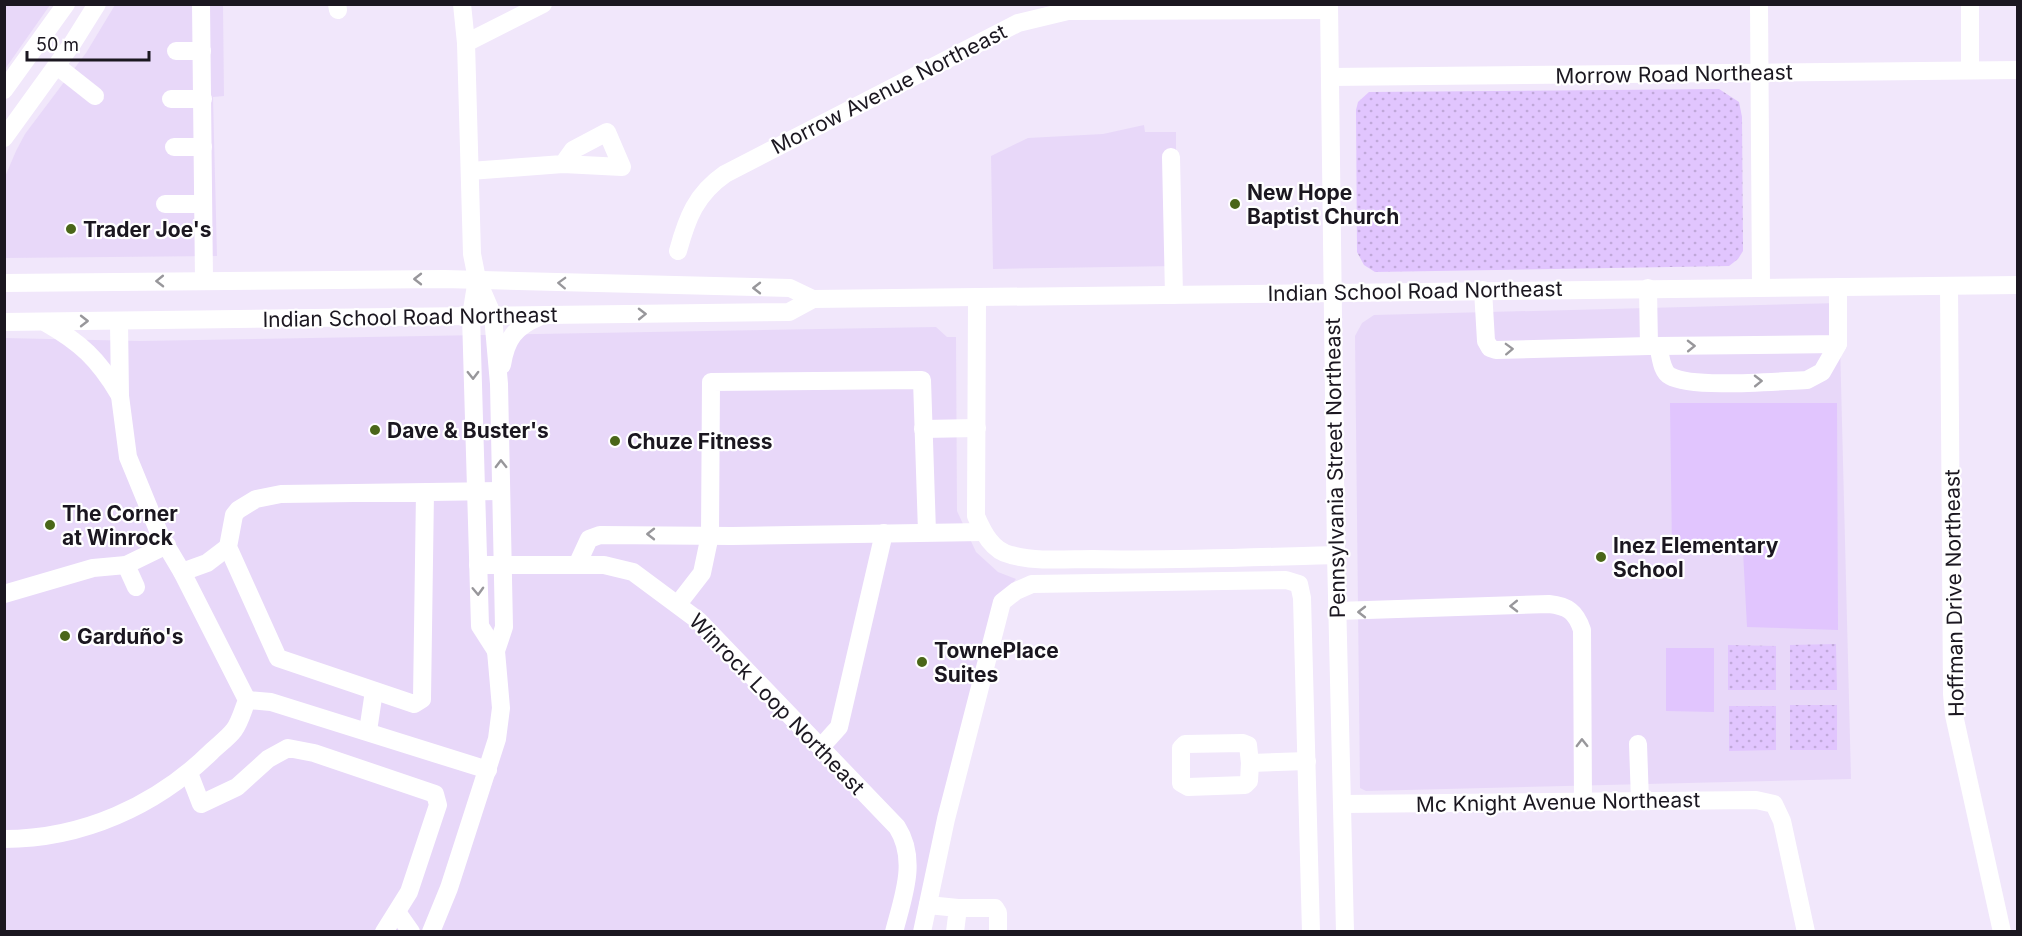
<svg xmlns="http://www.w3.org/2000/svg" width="2022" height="936" viewBox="0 0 2022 936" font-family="Inter,sans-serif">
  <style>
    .built { fill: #e8d8f9 }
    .grass { fill: #e1c5fe }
    .park { fill: url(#park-dots) }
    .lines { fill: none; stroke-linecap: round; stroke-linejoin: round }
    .minor { stroke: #fff; stroke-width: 18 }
    .oneway { stroke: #98979b }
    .poi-dot { fill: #4a6619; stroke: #fff; stroke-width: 2 }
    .labels { text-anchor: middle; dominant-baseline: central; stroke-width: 4.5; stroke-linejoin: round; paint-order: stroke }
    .street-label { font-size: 21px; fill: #1b1720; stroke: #fff }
    .poi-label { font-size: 21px; font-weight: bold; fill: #1b1720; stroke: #fff; text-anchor: start }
  </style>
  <defs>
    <pattern id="park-dots" width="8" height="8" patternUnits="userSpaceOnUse" patternTransform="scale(1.5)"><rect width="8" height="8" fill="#e1c5fe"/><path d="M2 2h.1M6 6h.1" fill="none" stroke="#c0a8d9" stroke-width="1.8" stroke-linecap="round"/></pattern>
  </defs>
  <rect width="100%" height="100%" fill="#f1e7fb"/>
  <g class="built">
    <path d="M5 4 50 5 5 69 4 5Z"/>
    <path d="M115 5H223L224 96 213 97 217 256 5 258 4 179 16 151 25 134 86 53Z"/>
    <path d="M1144 125 1145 132H1176V266L993 269 991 156 1028 138 1103 134Z"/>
    <path d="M1839 303 1851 779 1366 791 1360 788 1355 336 1362 323 1374 315Z"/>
    <path d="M936 327 947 337H956L957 511 976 552 998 572 1016 579 996 605 917 931H5L4 338 140 341Z"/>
  </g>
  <g class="grass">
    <path d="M1670 403H1837L1838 630 1747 627 1743 551 1672 550Z"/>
    <path d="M1666 648H1714V712L1666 711Z"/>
  </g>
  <g class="park">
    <path d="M1719 89 1739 102 1742 117 1743 251 1738 259 1729 266 1375 272 1364 265 1357 252 1356 110 1358 102 1369 92Z"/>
    <path d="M1836 644 1837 690H1790V645Z"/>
    <path d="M1728 645 1776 646V690H1728Z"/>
    <rect x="1790" y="705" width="47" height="45"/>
    <path d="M1729 706H1776V750L1729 751Z"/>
  </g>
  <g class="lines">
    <g class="minor">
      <path d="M201 4 204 280"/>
      <path d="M337 4 338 10"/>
      <path d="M1329 4 1336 555 1345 932"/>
      <path d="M1759 4 1761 287"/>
      <path d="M1970 4V70"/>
      <path d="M466 43 543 4"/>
      <path d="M176 51H202"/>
      <path d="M57 66 95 96"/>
      <path d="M1330 77 2018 70"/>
      <path d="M4 90 66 4"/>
      <path d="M171 99H203"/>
      <path d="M4 138 72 44 97 4"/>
      <path d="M174 147H203"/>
      <path d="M1171 157 1174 295"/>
      <path d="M470 171 563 164 622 167 607 132 573 150 563 164"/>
      <path d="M165 204H203"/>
      <path d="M678 251C687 218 696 194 725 174L1018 23 1068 11 1329 10"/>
      <path d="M477 279 471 316 480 626 496 651"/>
      <path d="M4 283 444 279 790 288 813 299 2018 285"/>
      <path d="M1949 286 1952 694 1954 715 2002 932"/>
      <path d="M1648 288 1649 346H1658L1838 344V287"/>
      <path d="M1483 290 1486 341 1490 348 1496 350 1649 346"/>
      <path d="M977 299 976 516C983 532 992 551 1011 555 1037 562 1067 559 1093 559 1174 561 1255 557 1336 555"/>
      <path d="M4 322 789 312 813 299"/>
      <path d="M46 323C81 343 98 359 119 394"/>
      <path d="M1658 346C1661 356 1661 371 1670 376 1692 389 1778 381 1807 380L1822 372 1838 344"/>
      <path d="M502 365C506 339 515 327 539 317"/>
      <path d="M923 429 977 428"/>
      <path d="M425 492 422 699 414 704 278 658 228 547 234 515 238 510 256 499 281 494 501 491"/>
      <path d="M126 565 136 587"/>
      <path d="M478 565H604L633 572 699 621 897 827C918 860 903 897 894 932"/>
      <path d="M577 565 589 539 600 535 732 536 983 532"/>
      <path d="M182 572 207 563 228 547"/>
      <path d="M4 594 93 568 126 565 167 545"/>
      <path d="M678 604 702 573 710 535 711 382 922 380 927 532"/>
      <path d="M1337 611 1549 604C1568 606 1576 612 1582 630L1583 802"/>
      <path d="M247 700 271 702 488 770"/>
      <path d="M368 731 374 691"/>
      <path d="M1638 744 1640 801"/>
      <path d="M821 747 839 727 884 533"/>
      <path d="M1250 763 1249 781 1245 785 1188 787 1181 783V748L1185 744 1243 743 1248 745 1250 763 1307 761"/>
      <path d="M189 773 201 804 237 787 268 759 288 748 314 753 435 794 438 805 409 892 384 932"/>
      <path d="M1342 804 1756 800 1774 804 1782 821 1806 932"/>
      <path d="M4 839C82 839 156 806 211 752 218 745 228 738 234 730 240 722 243 710 247 700L182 572 160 535 128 457 120 396 119 321"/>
      <path d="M928 905 958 908 955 932"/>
      <path d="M958 908H995L998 913V932"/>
      <path d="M397 912 411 932"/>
      <path d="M431 932 449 888 497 739 501 708 496 651 504 627 499 384 493 316 477 279 472 254 466 43 462 4"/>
      <path d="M922 932 946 819 1002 602 1016 591 1032 584 1286 580 1299 584 1302 598 1311 932"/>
    </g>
  </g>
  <defs><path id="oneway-chevron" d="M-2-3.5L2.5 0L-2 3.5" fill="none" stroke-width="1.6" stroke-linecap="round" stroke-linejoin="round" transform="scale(1.5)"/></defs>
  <g class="oneway">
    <use href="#oneway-chevron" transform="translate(418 279) rotate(180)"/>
    <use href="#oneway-chevron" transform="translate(160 281) rotate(179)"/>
    <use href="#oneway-chevron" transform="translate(562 283) rotate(-178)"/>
    <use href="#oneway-chevron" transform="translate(757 288) rotate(-180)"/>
    <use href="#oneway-chevron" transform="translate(642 314) rotate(-1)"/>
    <use href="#oneway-chevron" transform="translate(84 321)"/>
    <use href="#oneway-chevron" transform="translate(1691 346) rotate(-1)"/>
    <use href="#oneway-chevron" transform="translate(1509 349) rotate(-2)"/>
    <use href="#oneway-chevron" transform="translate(473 375) rotate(89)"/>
    <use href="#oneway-chevron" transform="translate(1758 381) rotate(-1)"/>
    <use href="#oneway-chevron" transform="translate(501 464) rotate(-91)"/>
    <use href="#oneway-chevron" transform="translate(651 534) rotate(-180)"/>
    <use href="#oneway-chevron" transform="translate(478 591) rotate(88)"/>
    <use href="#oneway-chevron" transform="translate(1514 606) rotate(179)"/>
    <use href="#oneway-chevron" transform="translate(1362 612) rotate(-180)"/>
    <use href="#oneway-chevron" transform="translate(1582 743) rotate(-91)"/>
  </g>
  <g class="poi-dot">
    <circle cx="1235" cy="204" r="6"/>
    <circle cx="71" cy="229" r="6"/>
    <circle cx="375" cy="430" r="6"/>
    <circle cx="615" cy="441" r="6"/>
    <circle cx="50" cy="525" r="6"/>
    <circle cx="1601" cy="557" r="6"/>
    <circle cx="65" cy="636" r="6"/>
    <circle cx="922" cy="662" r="6"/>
  </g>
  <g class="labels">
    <g class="street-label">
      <text transform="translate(1674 74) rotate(-1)">Morrow Road Northeast</text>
      <text transform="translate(889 89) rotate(-27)">Morrow Avenue Northeast</text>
      <text transform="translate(1415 291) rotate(-1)">Indian School Road Northeast</text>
      <text transform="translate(410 317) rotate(-1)">Indian School Road Northeast</text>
      <text transform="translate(1335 468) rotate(-91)">Pennsylvania Street Northeast</text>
      <text transform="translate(1954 593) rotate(-91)">Hoffman Drive Northeast</text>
      <text transform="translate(777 704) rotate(46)">Winrock Loop Northeast</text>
      <text transform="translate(1558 802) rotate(-1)">Mc Knight Avenue Northeast</text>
    </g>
    <g class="poi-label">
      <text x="1247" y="192">New Hope<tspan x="1247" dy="24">Baptist Church</tspan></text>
      <text x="83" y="229">Trader Joe's</text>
      <text x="387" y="430">Dave &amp; Buster's</text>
      <text x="627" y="441">Chuze Fitness</text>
      <text x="62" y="513">The Corner<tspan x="62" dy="24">at Winrock</tspan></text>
      <text x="1613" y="545">Inez Elementary<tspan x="1613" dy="24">School</tspan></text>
      <text x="77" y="636">Garduño's</text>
      <text x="934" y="650">TownePlace<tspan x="934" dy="24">Suites</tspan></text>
    </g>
  </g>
  <rect width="2022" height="936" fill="none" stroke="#1b1720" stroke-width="12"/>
  <path d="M27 51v9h122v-9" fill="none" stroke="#1b1720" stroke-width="3"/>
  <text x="36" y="51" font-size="18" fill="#1b1720" stroke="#ffffff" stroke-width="4.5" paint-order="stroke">50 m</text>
</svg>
